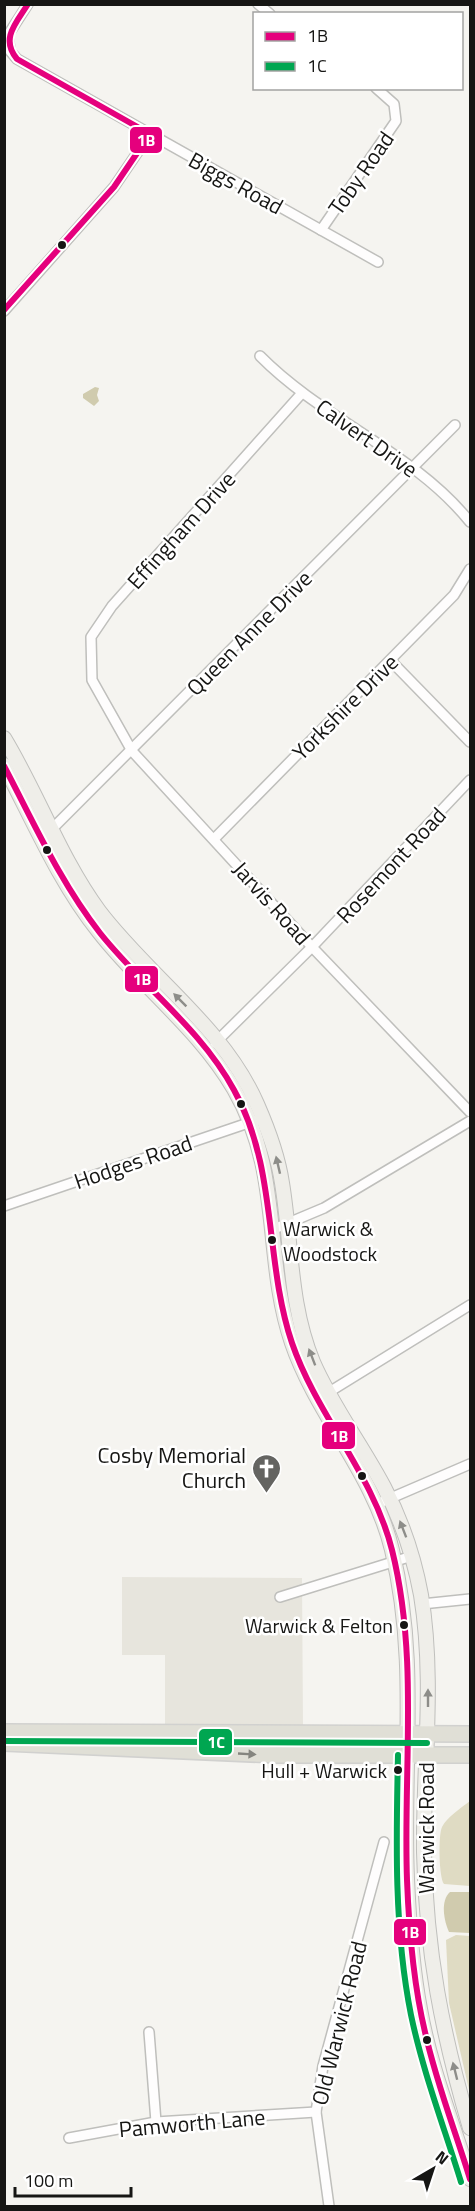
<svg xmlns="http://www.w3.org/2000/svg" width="475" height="2211" font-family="'Titillium Web',sans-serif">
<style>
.built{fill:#e7e5dd}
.forest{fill:#dfdbc3}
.water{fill:#d0cbae}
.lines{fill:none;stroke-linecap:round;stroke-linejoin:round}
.minor-casing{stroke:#bfbfbc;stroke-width:12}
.secondary-casing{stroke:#bfbfbc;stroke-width:16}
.primary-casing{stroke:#d1d1cf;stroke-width:18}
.minor{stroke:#fefdfd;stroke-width:9}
.secondary{stroke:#efeee9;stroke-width:14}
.primary{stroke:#e0dfd6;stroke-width:15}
.bus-1-casing{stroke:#fff;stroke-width:10}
.bus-2-casing{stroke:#fff;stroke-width:10}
.bus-1{stroke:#e5007d;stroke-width:6}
.bus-2{stroke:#00a651;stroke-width:6}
.oneway{fill:#8d8d89}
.oneway2{fill:#85857f}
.bus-dot{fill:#161614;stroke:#fff;stroke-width:2}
.labels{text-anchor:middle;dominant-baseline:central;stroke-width:5;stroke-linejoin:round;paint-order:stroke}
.bus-label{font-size:20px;fill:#161614;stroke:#fff;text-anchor:end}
.street-label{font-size:22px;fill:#161614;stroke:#fff}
.poi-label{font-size:22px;fill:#161614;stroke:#fff;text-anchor:end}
.line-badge{stroke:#fff;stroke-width:2}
.badge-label{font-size:16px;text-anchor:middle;font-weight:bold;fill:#fff}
</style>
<rect width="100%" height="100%" fill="#f5f4f0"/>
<polygon class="built" points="122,1577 302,1578 303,1727 165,1727 165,1655 122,1655"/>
<g class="forest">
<path d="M470,1801V1886L444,1884C439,1878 438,1835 442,1827C447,1817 461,1808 470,1801Z"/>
<polygon points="456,1935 470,1936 470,2094 449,2003 446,1940"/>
</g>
<g class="water">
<polygon points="95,387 99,388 97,395 99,401 94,406 83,398 83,394"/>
<path d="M470,1892V1933L449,1932C444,1921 440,1901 450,1892Z"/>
</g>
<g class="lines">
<defs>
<g id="minor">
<polyline points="28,4 8,35 10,51 17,59 378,262"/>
<polyline points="258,4 270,14"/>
<polyline points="321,230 396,121 394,104 376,88"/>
<polyline points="4,311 114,187 150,134"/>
<path d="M260,356C323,420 414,452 470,522"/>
<polyline points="302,393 112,606 91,637 92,680 132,751 312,947 470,1112"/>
<polyline points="391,661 470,742"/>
<polyline points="48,833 455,425"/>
<polyline points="214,839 454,595 470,569"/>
<polyline points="215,1043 312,947 470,780"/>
<polyline points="4,1206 254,1121"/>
<polyline points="274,1229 324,1208 470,1121"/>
<polyline points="327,1390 334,1389 470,1305"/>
<polyline points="377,1504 470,1464"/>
<polyline points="280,1597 412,1556"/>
<polyline points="422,1604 470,1599"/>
<polyline points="149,2032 156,2122"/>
<polyline points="69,2138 156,2122 316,2112"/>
<polyline points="329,2206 316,2112 323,2066 384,1842"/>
</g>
<g id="secondary">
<path d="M4,738C38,794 60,858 99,911C149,977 223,1026 257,1104C268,1129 278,1156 282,1183C292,1244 289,1304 313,1362C332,1406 362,1445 384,1487C402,1521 414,1557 421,1595C435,1680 423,1766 424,1852C426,1951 442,2033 470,2128"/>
<path d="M4,765C34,822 59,882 99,932C142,987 199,1029 234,1089C283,1173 263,1257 292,1343C317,1416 374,1474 392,1550C419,1662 402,1766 407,1879C409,1923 412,1967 420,2009C430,2067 453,2123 470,2179"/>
</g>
<g id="primary">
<polyline points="4,1732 470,1734"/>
<polyline points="4,1743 276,1755 470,1755"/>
</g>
</defs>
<use href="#minor" class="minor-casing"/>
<use href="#secondary" class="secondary-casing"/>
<use href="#primary" class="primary-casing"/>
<use href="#minor" class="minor"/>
<use href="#secondary" class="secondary"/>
<use href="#primary" class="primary"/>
<defs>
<g id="bus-1">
<path d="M4,310L114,187L150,134L17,59C0,39 16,23 28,4"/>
<path d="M4,766C34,823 60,882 100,933C142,986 201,1029 234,1090C278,1169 264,1260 292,1343C317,1416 373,1474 392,1550C419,1658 403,1770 407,1880C409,1931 413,1982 425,2032C436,2082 455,2130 470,2179"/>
</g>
<g id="bus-2">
<polyline points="4,1741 427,1743"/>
<path d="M398,1755C396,1841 394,1930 411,2015C423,2072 444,2127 461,2182"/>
</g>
</defs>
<use href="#bus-1" class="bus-1-casing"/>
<use href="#bus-2" class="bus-2-casing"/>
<use href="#bus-1" class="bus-1"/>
<use href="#bus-2" class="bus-2"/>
</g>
<defs><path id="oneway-solid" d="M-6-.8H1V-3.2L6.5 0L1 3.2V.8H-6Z" transform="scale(1.5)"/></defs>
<g class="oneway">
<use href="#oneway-solid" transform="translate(180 1000) rotate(-135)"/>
<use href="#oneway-solid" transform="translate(278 1165) rotate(-103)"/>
<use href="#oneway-solid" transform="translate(312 1357) rotate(-111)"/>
<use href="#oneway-solid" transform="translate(403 1529) rotate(-111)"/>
<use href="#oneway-solid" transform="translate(428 1698) rotate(-90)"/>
<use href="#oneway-solid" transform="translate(455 2071) rotate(-104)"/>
</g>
<use class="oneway2" href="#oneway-solid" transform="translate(247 1754) rotate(3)"/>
<defs>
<symbol id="church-pin" viewBox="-11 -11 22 30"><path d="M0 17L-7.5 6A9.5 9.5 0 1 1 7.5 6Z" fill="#646461" stroke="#fff"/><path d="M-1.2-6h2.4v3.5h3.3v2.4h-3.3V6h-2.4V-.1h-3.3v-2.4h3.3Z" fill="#fff"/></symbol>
</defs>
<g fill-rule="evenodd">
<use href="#church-pin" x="250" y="1452" width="33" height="45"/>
</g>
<g class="bus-dot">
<circle cx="62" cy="245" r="5"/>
<circle cx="47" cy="850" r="5"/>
<circle cx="241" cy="1104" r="5"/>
<circle cx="272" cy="1240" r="5"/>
<circle cx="362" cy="1476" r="5"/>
<circle cx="404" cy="1625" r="5"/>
<circle cx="398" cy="1770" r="5"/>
<circle cx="427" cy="2040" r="5"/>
</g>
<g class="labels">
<g class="bus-label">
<text x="283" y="1228" text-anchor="start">Warwick &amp;<tspan x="283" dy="25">Woodstock</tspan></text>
<text x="393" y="1625">Warwick &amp; Felton</text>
<text x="387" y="1770">Hull + Warwick</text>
</g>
<g class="street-label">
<text transform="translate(361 173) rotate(-55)">Toby Road</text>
<text transform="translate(236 183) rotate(29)">Biggs Road</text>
<text transform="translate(367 438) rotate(35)">Calvert Drive</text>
<text transform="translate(181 530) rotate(-48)">Effingham Drive</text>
<text transform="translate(249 633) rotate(-45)">Queen Anne Drive</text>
<text transform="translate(345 707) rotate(-45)">Yorkshire Drive</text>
<text transform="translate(391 865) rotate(-47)">Rosemont Road</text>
<text transform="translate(272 903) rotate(48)">Jarvis Road</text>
<text transform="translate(133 1162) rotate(-19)">Hodges Road</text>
<text transform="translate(426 1828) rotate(-90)">Warwick Road</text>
<text transform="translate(339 2023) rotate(-76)">Old Warwick Road</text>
<text transform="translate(192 2123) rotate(-5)">Pamworth Lane</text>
</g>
<g class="poi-label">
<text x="246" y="1455">Cosby Memorial<tspan x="246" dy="25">Church</tspan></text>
</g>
</g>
<g class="line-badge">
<rect x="129" y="126" width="34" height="28" rx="6" fill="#e5007d"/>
<rect x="124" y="965" width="35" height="28" rx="6" fill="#e5007d"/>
<rect x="321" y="1421" width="35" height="29" rx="6" fill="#e5007d"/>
<rect x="198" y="1728" width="35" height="28" rx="6" fill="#00a651"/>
<rect x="393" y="1918" width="34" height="28" rx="6" fill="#e5007d"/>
</g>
<g class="badge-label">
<text x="146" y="146">1B</text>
<text x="142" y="985">1B</text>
<text x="339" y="1442">1B</text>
<text x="216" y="1748">1C</text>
<text x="410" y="1938">1B</text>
</g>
<rect width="475" height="2211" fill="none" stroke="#161614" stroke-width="12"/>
<rect x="253" y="12" width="210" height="78" fill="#ffffff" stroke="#a2a2a1" stroke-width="1.5"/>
<rect x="265" y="32" width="30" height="9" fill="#e5007d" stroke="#a2a2a1" stroke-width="1.5"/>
<text x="307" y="42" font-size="18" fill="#161614">1B</text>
<rect x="265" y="62" width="30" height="9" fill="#00a651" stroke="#a2a2a1" stroke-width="1.5"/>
<text x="307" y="72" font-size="18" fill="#161614">1C</text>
<g transform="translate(433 2169) rotate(39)" stroke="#ffffff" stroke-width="4.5" paint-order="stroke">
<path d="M0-4.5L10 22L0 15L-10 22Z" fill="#161614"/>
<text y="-9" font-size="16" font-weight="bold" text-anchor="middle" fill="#161614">N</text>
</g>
<path d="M15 2187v9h116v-9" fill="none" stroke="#161614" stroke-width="3"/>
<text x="24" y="2187" font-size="18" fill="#161614" stroke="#ffffff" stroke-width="4.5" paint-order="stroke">100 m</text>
</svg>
